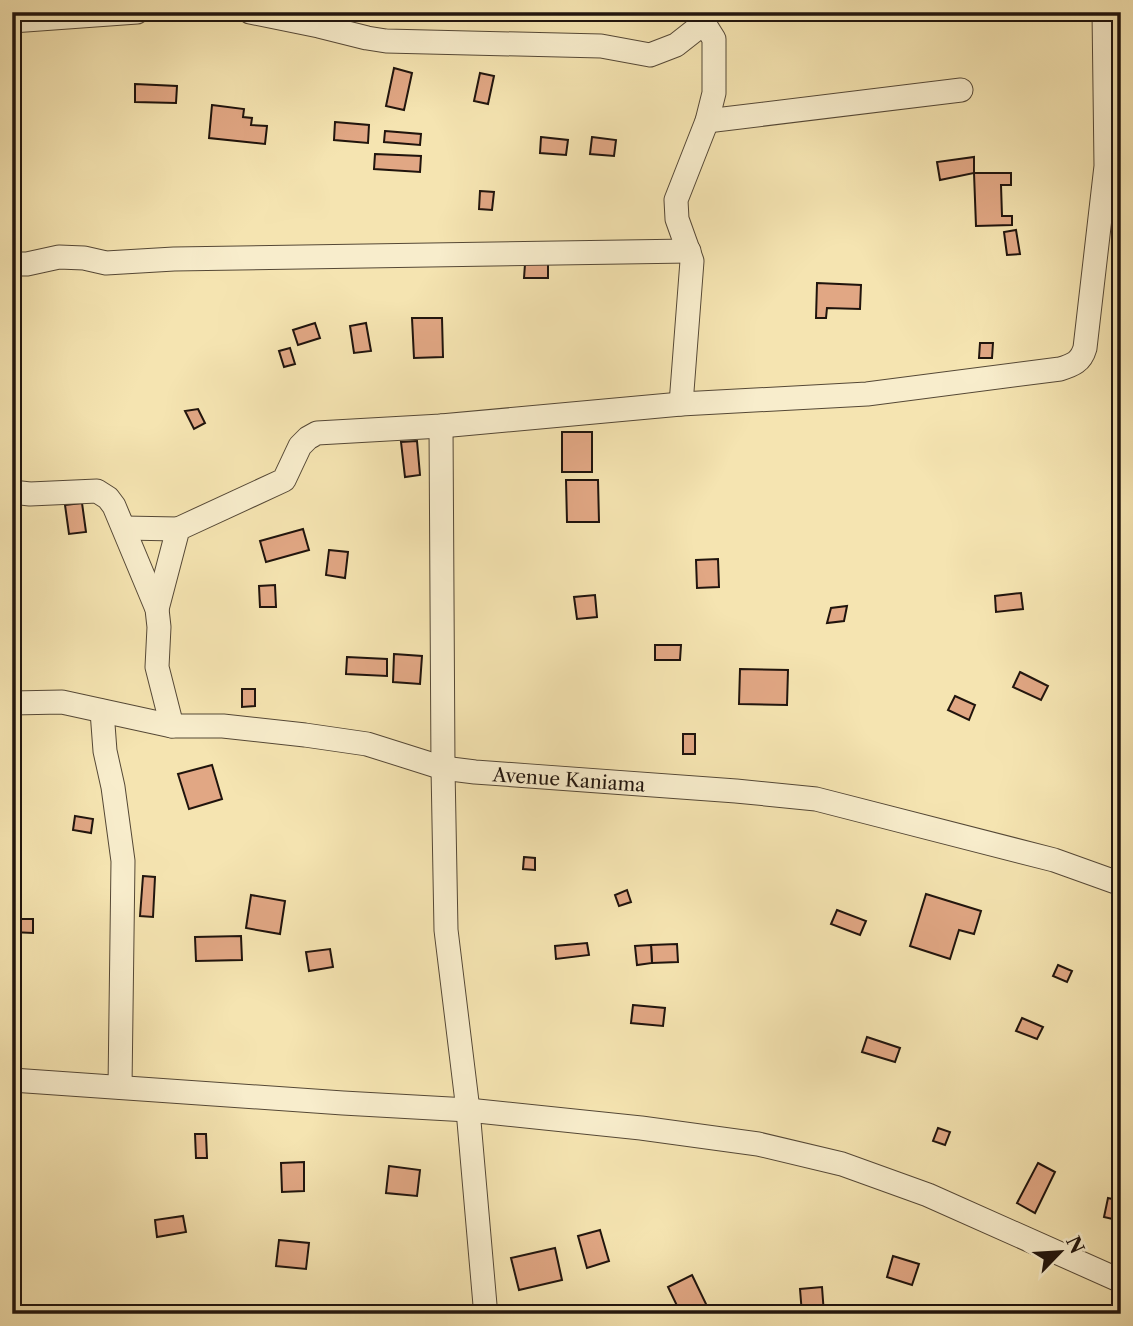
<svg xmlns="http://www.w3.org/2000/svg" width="1133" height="1326" font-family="'Libre Caslon Text',serif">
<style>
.building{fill:#e1a784;stroke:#20140d;stroke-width:2}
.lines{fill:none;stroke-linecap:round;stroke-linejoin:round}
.minor-casing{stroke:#554836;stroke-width:25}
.minor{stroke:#f8edcc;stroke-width:23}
.labels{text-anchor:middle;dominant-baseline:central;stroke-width:5;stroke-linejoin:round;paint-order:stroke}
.street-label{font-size:19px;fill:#20140d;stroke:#f8edcc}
</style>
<rect width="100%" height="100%" fill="#f5e4b1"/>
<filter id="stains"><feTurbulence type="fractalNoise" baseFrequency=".00286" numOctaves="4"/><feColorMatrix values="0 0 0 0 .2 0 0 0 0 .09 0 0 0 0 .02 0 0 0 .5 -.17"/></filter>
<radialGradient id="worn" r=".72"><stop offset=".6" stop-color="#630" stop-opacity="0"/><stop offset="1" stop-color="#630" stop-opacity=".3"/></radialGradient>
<g class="building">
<polygon points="394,68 412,73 404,110 386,106"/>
<polygon points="480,73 494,76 488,104 474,101"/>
<polygon points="135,84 177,86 176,103 135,102"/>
<polygon points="212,105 244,109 243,117 252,118 251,125 267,126 265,144 209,138"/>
<polygon points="335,122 369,125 368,143 334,140"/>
<polygon points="385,131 421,134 420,145 384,142"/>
<polygon points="541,137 568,140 566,155 540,153"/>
<polygon points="592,137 616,140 614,156 590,154"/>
<polygon points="375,154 421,156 420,172 374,169"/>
<polygon points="974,157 974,173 940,180 937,162"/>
<polygon points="974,173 1011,173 1011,185 1001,185 1002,216 1012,216 1012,225 976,226"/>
<polygon points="480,191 494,192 492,210 479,209"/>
<polygon points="1016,230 1020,254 1007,255 1004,232"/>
<polygon points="525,264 548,264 548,278 524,278"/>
<polygon points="817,283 861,285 860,309 827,308 826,318 816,318"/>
<polygon points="412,318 442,318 443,357 414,358"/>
<polygon points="315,323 320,338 298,345 293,330"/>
<polygon points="366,323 371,351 354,353 350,326"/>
<polygon points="980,343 993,343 992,358 979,358"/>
<polygon points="290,348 295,364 284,367 279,351"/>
<polygon points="198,409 205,423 194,429 185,411"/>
<rect x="562" y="432" width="30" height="40"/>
<polygon points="417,441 420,475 405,477 401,442"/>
<polygon points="566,480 598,480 599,522 567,522"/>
<polygon points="82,503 86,532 69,534 65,505"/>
<polygon points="303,529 309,550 266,562 260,541"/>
<polygon points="329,550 348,552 345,578 326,575"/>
<polygon points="718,559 719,587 697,588 696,560"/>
<polygon points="275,585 276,607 260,607 259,586"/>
<polygon points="1021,593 1023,609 996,612 995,596"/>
<polygon points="595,595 597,617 577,619 574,597"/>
<polygon points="847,606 844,621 827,623 831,608"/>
<polygon points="655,645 681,645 680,660 655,660"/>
<polygon points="394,654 422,656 420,684 393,682"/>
<polygon points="347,657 387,659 387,676 346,674"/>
<polygon points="740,669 788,670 787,705 739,704"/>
<polygon points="1020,672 1048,686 1041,700 1013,687"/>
<polygon points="242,689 255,689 255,706 242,707"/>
<polygon points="955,696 975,705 969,720 948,710"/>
<rect x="683" y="734" width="12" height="20"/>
<polygon points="212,765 222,799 189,809 178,774"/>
<polygon points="75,816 93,819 91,833 73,830"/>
<polygon points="524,857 535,858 535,870 523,869"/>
<polygon points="143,876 155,877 153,917 140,916"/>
<polygon points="627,890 631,902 619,906 615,895"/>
<polygon points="926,894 981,911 974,934 959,930 950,959 910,946"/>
<polygon points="251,895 285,901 280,934 246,928"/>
<polygon points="837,910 866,921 860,935 831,924"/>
<polygon points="12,919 33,919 33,933 12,932"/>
<polygon points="241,936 242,960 196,961 195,937"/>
<polygon points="587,943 589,955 556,959 555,946"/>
<polygon points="677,944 678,962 652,963 651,945"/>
<polygon points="651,945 652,963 637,965 635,946"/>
<polygon points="330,949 333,967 309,971 306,952"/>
<polygon points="1058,965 1072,971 1067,982 1053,976"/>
<polygon points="633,1005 665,1008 663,1026 631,1023"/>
<polygon points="1022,1018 1043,1027 1037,1039 1016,1031"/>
<polygon points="867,1037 900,1048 895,1062 862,1052"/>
<polygon points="938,1128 950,1132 945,1145 933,1141"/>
<polygon points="195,1134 206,1134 207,1158 196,1158"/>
<polygon points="304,1162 304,1191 282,1192 281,1163"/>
<polygon points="1038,1163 1055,1172 1035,1213 1017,1203"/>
<polygon points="389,1166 420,1170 417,1196 386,1193"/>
<polygon points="1108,1198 1121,1201 1117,1220 1104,1217"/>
<polygon points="183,1216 186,1232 157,1237 155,1220"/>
<polygon points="600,1230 609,1261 587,1268 578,1236"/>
<polygon points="279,1240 309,1243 306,1269 276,1266"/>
<polygon points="555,1248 562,1280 519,1290 511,1258"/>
<polygon points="893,1256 919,1264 912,1285 887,1277"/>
<polygon points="692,1275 707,1306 693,1314 681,1314 668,1287"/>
<polygon points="822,1287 824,1314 802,1314 800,1289"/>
</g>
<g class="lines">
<defs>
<g id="minor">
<polyline points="250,12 319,26 367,38 386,41 601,46 650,55 676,45 704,23 704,12"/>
<polyline points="12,21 137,12"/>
<polyline points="707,121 961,90"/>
<polyline points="12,264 27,264 59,257 84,258 106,263 174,259 689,251"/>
<polyline points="681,404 692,261 677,219 676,200 707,121 714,93 714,39 704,23"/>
<polyline points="441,426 443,768 446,930 468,1110 485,1305 482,1314"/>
<polyline points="12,492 30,494 97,491 108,498 114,506 157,609 159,627 157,667 172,726"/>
<polyline points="124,528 178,529"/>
<path d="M157,609L178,529L284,480L300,446L308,438L317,433L441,426L681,404L867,394L1060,369C1073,365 1081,362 1085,348L1106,166L1104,12"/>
<polyline points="12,703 62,702 172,726 223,726 305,735 367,744 443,768 475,772 736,791 816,799 1054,860 1121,884"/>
<polyline points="102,711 105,751 113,787 123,861 120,1087"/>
<polyline points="12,1080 343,1103 468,1110 641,1128 758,1144 842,1164 928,1195 1121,1281"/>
</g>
</defs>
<use href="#minor" class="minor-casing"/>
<use href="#minor" class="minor"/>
</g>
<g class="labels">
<g class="street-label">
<text transform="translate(569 780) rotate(4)">Avenue Kaniama</text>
</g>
</g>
<rect width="1133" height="1326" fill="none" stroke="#f5e4b1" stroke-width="42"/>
<rect x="14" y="14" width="1105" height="1298" fill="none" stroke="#20140d" stroke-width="3.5"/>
<rect x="21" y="21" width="1091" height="1284" fill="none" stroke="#20140d" stroke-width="2"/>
<g transform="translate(1060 1252) rotate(65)" stroke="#f8edcc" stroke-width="5" paint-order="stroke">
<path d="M0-5L12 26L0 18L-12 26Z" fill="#20140d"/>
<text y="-10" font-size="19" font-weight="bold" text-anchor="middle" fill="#20140d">N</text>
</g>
<rect width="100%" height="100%" filter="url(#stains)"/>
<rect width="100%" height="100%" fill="url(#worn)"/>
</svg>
